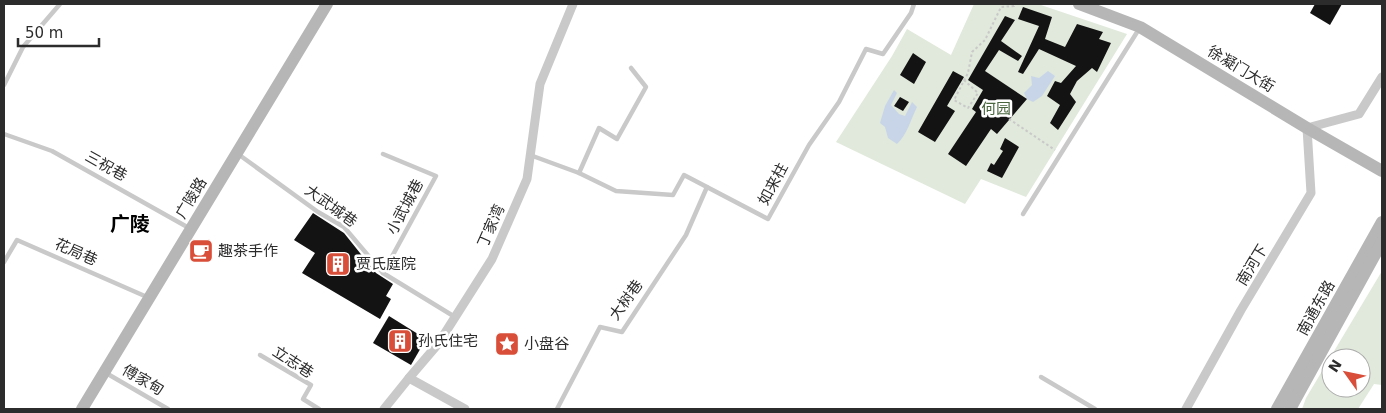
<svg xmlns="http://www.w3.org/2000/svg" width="1386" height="413" font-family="'DejaVu Sans','Noto Sans SC',sans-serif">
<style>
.green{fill:#e0e9db;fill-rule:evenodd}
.water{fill:#c8d5e8}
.building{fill:#131313}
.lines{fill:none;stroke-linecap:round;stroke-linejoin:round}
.path{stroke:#c9c9c9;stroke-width:2;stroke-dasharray:2.5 2.5;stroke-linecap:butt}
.lane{stroke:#c9c9c9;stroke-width:4.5}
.street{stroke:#c9c9c9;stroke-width:9}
.secondary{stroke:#b6b6b6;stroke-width:12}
.labels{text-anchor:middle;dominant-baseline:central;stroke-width:5;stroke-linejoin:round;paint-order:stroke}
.street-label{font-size:15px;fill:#2c2c2c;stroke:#fff}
.park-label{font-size:15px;fill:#48653d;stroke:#fff}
.poi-label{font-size:15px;fill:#2c2c2c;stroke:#fff;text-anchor:start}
.district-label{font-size:20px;font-weight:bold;fill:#000;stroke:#fff}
</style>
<rect width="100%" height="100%" fill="#fff"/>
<g class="green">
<polygon points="974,4 1038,4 1127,34 1026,197 981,179 965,204 836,142 892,56 907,29 951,55"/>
<path d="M1382,271V385L1374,384L1358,409H1302L1306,398ZM1331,358H1361V388H1331Z"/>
</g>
<g class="water">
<polygon points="1048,71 1055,76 1042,96 1033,102 1027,99 1024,93 1032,85 1031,76 1039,78"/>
<path d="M894,90L897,93L891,105L899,114L905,116L912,102L917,107C911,119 907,135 897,144L888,138L885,127L880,123L885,106Z"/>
</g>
<g class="building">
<polygon points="1315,4 1342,4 1330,25 1310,13"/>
<polygon points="1023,7 1052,17 1045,39 1065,47 1077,24 1103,32 1099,39 1111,43 1097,72 1092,68 1077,81 1070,94 1076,102 1058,130 1050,123 1060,105 1047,96 1055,81 1061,83 1076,66 1039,49 1023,74 1018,72 1039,26 1018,19"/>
<polygon points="1005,16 1015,20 1001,41 1022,56 1018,61 999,50 985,71 1027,99 997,134 991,129 966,166 948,154 976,112 972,109 983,90 968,80"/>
<polygon points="913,53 926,62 914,84 900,75"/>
<polygon points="953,71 964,77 947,106 955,111 935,142 918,132"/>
<polygon points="900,97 909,102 903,111 894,106"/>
<polygon points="1005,138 1019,147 1002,178 987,171 991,163 994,165 1003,151 1000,149"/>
<polygon points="313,213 344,233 376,273 393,284 386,296 391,299 380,319 302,273 315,253 294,240"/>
<polygon points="389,316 426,339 411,365 373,343"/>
</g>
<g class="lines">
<g class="path">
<polyline points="964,80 978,93 968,108 954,100 968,73 972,52 985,40 1001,7 1014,6 1014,4"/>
<polyline points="1009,119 1055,150"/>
</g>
<g class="lane">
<polyline points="4,85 23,47 60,4"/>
<polyline points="4,134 52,151 189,228"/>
<polyline points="238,154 318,212 344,227 383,273 455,317"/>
<polyline points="383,154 436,176 383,273"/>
<polyline points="530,155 579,173 616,191 673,195 684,175 768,219 809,145 839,102 866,49 883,54 911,13 914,4"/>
<polyline points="579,173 599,128 617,139 646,87 631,68"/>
<polyline points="1023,214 1139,29"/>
<polyline points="4,262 17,240 147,297"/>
<polyline points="260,355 311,385 303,399 319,409"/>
<polyline points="106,373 168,409"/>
<polyline points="1041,377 1095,409"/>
<polyline points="557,409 600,327 622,332 686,235 707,187"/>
</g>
<g class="street">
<polyline points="384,409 409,378"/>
<polyline points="465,409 409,378 438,344 492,259 527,179 540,84 573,4"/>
<polyline points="1186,409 1241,310 1311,193 1307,128 1359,114 1382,77"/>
</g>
<g class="secondary">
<polyline points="1079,4 1140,27 1307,128 1382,171"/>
<polyline points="82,409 327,4"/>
<polyline points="1277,409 1382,222"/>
<polyline points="1290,409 1382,242"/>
</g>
</g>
<defs>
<symbol id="cafe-square" viewBox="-11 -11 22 22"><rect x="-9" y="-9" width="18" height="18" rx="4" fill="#d94e39" stroke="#fff"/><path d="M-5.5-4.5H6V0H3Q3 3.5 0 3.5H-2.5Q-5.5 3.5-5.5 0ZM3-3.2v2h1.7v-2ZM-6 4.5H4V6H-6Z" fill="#fff"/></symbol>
<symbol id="building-square" viewBox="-11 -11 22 22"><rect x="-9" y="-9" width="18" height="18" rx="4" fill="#d94e39" stroke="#fff"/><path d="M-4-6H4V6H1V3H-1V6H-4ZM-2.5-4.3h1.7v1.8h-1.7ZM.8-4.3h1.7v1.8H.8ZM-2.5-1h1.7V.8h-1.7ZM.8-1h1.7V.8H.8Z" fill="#fff"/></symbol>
<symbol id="sight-square" viewBox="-11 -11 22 22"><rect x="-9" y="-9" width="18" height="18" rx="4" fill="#d94e39" stroke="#fff"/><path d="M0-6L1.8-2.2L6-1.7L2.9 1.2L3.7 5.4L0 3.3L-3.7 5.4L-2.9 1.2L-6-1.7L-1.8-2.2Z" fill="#fff"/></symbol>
</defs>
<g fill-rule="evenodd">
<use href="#cafe-square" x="187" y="237" width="28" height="28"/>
<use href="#building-square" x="324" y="250" width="28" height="28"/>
<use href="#building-square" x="386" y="327" width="28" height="28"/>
<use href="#sight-square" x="493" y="330" width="28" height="28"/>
</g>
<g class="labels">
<g class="street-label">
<text transform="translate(1241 69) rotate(31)">徐凝门大街</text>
<text transform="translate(106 166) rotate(29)">三祝巷</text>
<text transform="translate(773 184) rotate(-62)">如来柱</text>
<text transform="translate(191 198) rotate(-59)">广陵路</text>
<text transform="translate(331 206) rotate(36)">大武城巷</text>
<text transform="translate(405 207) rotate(-62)">小武城巷</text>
<text transform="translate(491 226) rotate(-66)">丁家湾</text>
<text transform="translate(76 252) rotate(24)">花局巷</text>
<text transform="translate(1252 265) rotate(-59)">南河下</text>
<text transform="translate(626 300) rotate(-54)">大树巷</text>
<text transform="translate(1316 308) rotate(-61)">南通东路</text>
<text transform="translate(293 362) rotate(33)">立志巷</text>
<text transform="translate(143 380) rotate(30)">傅家甸</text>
</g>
<g class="park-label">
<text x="996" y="109">何园</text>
</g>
<g class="poi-label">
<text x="218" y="251">趣茶手作</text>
<text x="356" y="264">贾氏庭院</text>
<text x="418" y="341">孙氏住宅</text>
<text x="524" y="344">小盘谷</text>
</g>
<g class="district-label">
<text x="130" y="224">广陵</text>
</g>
</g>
<rect width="1386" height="413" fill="none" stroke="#2c2c2c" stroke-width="10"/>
<g transform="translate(1346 373) rotate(303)"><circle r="24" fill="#ffffff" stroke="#ababab"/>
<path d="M0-4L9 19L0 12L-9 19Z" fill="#d94e39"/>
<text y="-8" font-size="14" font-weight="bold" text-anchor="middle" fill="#2c2c2c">N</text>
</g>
<path d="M18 38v8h81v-8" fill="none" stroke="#2c2c2c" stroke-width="2.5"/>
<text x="25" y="38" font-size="15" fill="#2c2c2c" stroke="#ffffff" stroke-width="4" paint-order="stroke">50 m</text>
</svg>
